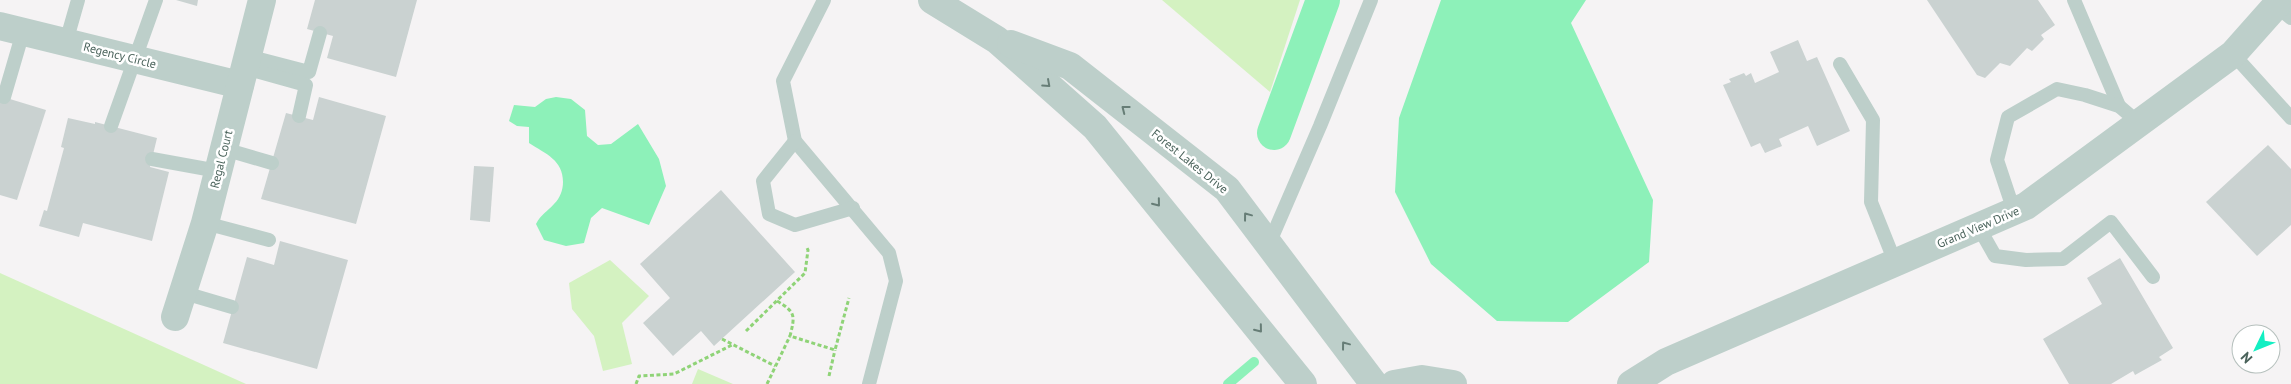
<svg xmlns="http://www.w3.org/2000/svg" width="2291" height="384" font-family="'PT Sans',sans-serif">
<style>
.green{fill:#d4f2c1}
.water{fill:#8df1b9}
.lines{fill:none;stroke-linecap:round;stroke-linejoin:round}
.stream{stroke:#8df1b9;stroke-width:10}
.canal{stroke:#8df1b9;stroke-width:34}
.building{fill:#cad2d1}
.path{stroke:#8fd377;stroke-width:3;stroke-dasharray:4 2.5;stroke-linecap:butt}
.service{stroke:#bdcfca;stroke-width:14}
.minor{stroke:#bdcfca;stroke-width:28}
.oneway{stroke:#667d76}
.labels{text-anchor:middle;dominant-baseline:central;stroke-width:5;stroke-linejoin:round;paint-order:stroke}
.street-label{font-size:12px;fill:#49625a;stroke:#fff}
</style>
<rect width="100%" height="100%" fill="#f5f3f4"/>
<g class="green">
<polygon points="1162,0 1300,0 1270,92"/>
<polygon points="610,260 649,296 622,323 632,364 603,371 594,336 572,309 569,283"/>
<polygon points="0,273 246,384 0,384"/>
<polygon points="698,369 733,384 692,384"/>
</g>
<g class="water">
<polygon points="1441,0 1586,0 1571,23 1653,200 1649,262 1568,322 1497,321 1431,264 1395,192 1399,118"/>
<path d="M556,97L571,99L585,110L587,136L598,145L611,144L638,124L659,159L666,186L649,225L602,208L591,218L584,243L566,246L544,240L536,224C541,214 547,212 554,204C560,198 563,190 563,182C563,160 546,154 529,143V127L517,126L509,121L514,105L535,107L546,99Z"/>
</g>
<g class="lines">
<polyline class="stream" points="1228,384 1254,362"/>
<polyline class="canal" points="1274,133 1323,0"/>
</g>
<g class="building">
<polygon points="176,0 198,0 197,6"/>
<polygon points="315,0 417,0 396,77 327,58 333,36 307,29"/>
<polygon points="1927,0 2038,0 2055,25 2041,35 2044,39 2032,51 2027,48 2010,66 2000,63 1985,78 1977,75"/>
<polygon points="1798,40 1807,61 1817,57 1850,131 1817,146 1808,126 1779,139 1782,146 1765,153 1760,143 1751,147 1723,85 1731,82 1729,79 1744,73 1746,76 1751,73 1755,83 1779,72 1770,52"/>
<polygon points="0,96 46,110 17,200 0,195"/>
<polygon points="319,97 386,116 356,224 261,199 286,113 313,120"/>
<polygon points="68,118 95,124 95,122 157,138 150,167 169,172 152,241 83,223 79,237 39,226 44,210 47,211 64,148 61,147"/>
<polygon points="2268,145 2291,169 2291,225 2257,256 2206,202"/>
<polygon points="474,166 494,167 490,222 470,220"/>
<polygon points="721,190 795,272 714,346 701,331 673,356 643,323 670,298 640,264"/>
<polygon points="280,241 348,260 317,369 223,343 247,257 274,265"/>
<polygon points="2120,258 2173,348 2159,357 2162,360 2135,375 2133,371 2111,384 2069,384 2043,339 2102,304 2087,278"/>
</g>
<g class="lines">
<g class="path">
<path d="M777,301C796,312 795,316 790,336L835,350L849,298"/>
<polyline points="746,331 805,273 808,250 806,246"/>
<polyline points="722,339 775,366"/>
<polyline points="829,376 835,350"/>
<polyline points="636,384 639,376 674,374 732,345"/>
<polyline points="767,384 790,336"/>
</g>
<g class="service">
<polyline points="824,0 783,81 795,141 889,253 896,281 869,384"/>
<polyline points="2074,0 2119,106"/>
<polyline points="2276,6 2291,18"/>
<polyline points="66,42 78,0"/>
<polyline points="2233,54 2291,118"/>
<polyline points="247,56 309,72 320,33"/>
<polyline points="1840,64 1873,120 1871,202 1895,262"/>
<polyline points="245,68 306,85 299,116"/>
<polyline points="4,97 23,32"/>
<polyline points="111,126 156,0"/>
<polyline points="795,141 763,181 769,214 795,225 853,208"/>
<polyline points="224,149 272,163"/>
<polyline points="152,159 218,171"/>
<polyline points="2014,211 1997,160 2008,117 2057,89 2085,95 2119,106 2139,123"/>
<polyline points="205,223 269,240"/>
<polyline points="1978,226 1995,256 2026,260 2063,259 2111,222 2153,277"/>
<polyline points="1269,244 1320,126 1371,0"/>
<polyline points="181,292 232,307"/>
</g>
<g class="minor">
<polyline points="932,0 997,40 1095,127 1303,384"/>
<polyline points="0,26 240,85"/>
<polyline points="1011,44 1070,66 1227,189 1374,384"/>
<polyline points="175,317 205,223 262,0"/>
<polyline points="1394,384 1422,379 1453,384"/>
<polyline points="1631,384 1666,362 2026,206 2233,54 2281,0"/>
</g>
</g>
<defs><path id="oneway-chevron" d="M-2-3.5L2.5 0L-2 3.5" fill="none" stroke-width="1.6" stroke-linecap="round" stroke-linejoin="round" transform="scale(1.25)"/></defs>
<g class="oneway">
<use href="#oneway-chevron" transform="translate(1047 84) rotate(42)"/>
<use href="#oneway-chevron" transform="translate(1125 109) rotate(-142)"/>
<use href="#oneway-chevron" transform="translate(1157 203) rotate(51)"/>
<use href="#oneway-chevron" transform="translate(1247 216) rotate(-127)"/>
<use href="#oneway-chevron" transform="translate(1259 329) rotate(51)"/>
<use href="#oneway-chevron" transform="translate(1345 345) rotate(-127)"/>
</g>
<g class="labels">
<g class="street-label">
<text transform="translate(120 55) rotate(14)">Regency Circle</text>
<text transform="translate(221 159) rotate(-76)">Regal Court</text>
<text transform="translate(1190 161) rotate(39)">Forest Lakes Drive</text>
<text transform="translate(1978 227) rotate(-23)">Grand View Drive</text>
</g>
</g>
<g transform="translate(2256 349) rotate(227)"><circle r="24" fill="#ffffff" stroke="#b6c0bd"/>
<path d="M0-4L9 19L0 12L-9 19Z" fill="#13efc2"/>
<text y="-8" font-size="14" font-weight="bold" text-anchor="middle" fill="#49625a">N</text>
</g>
</svg>
